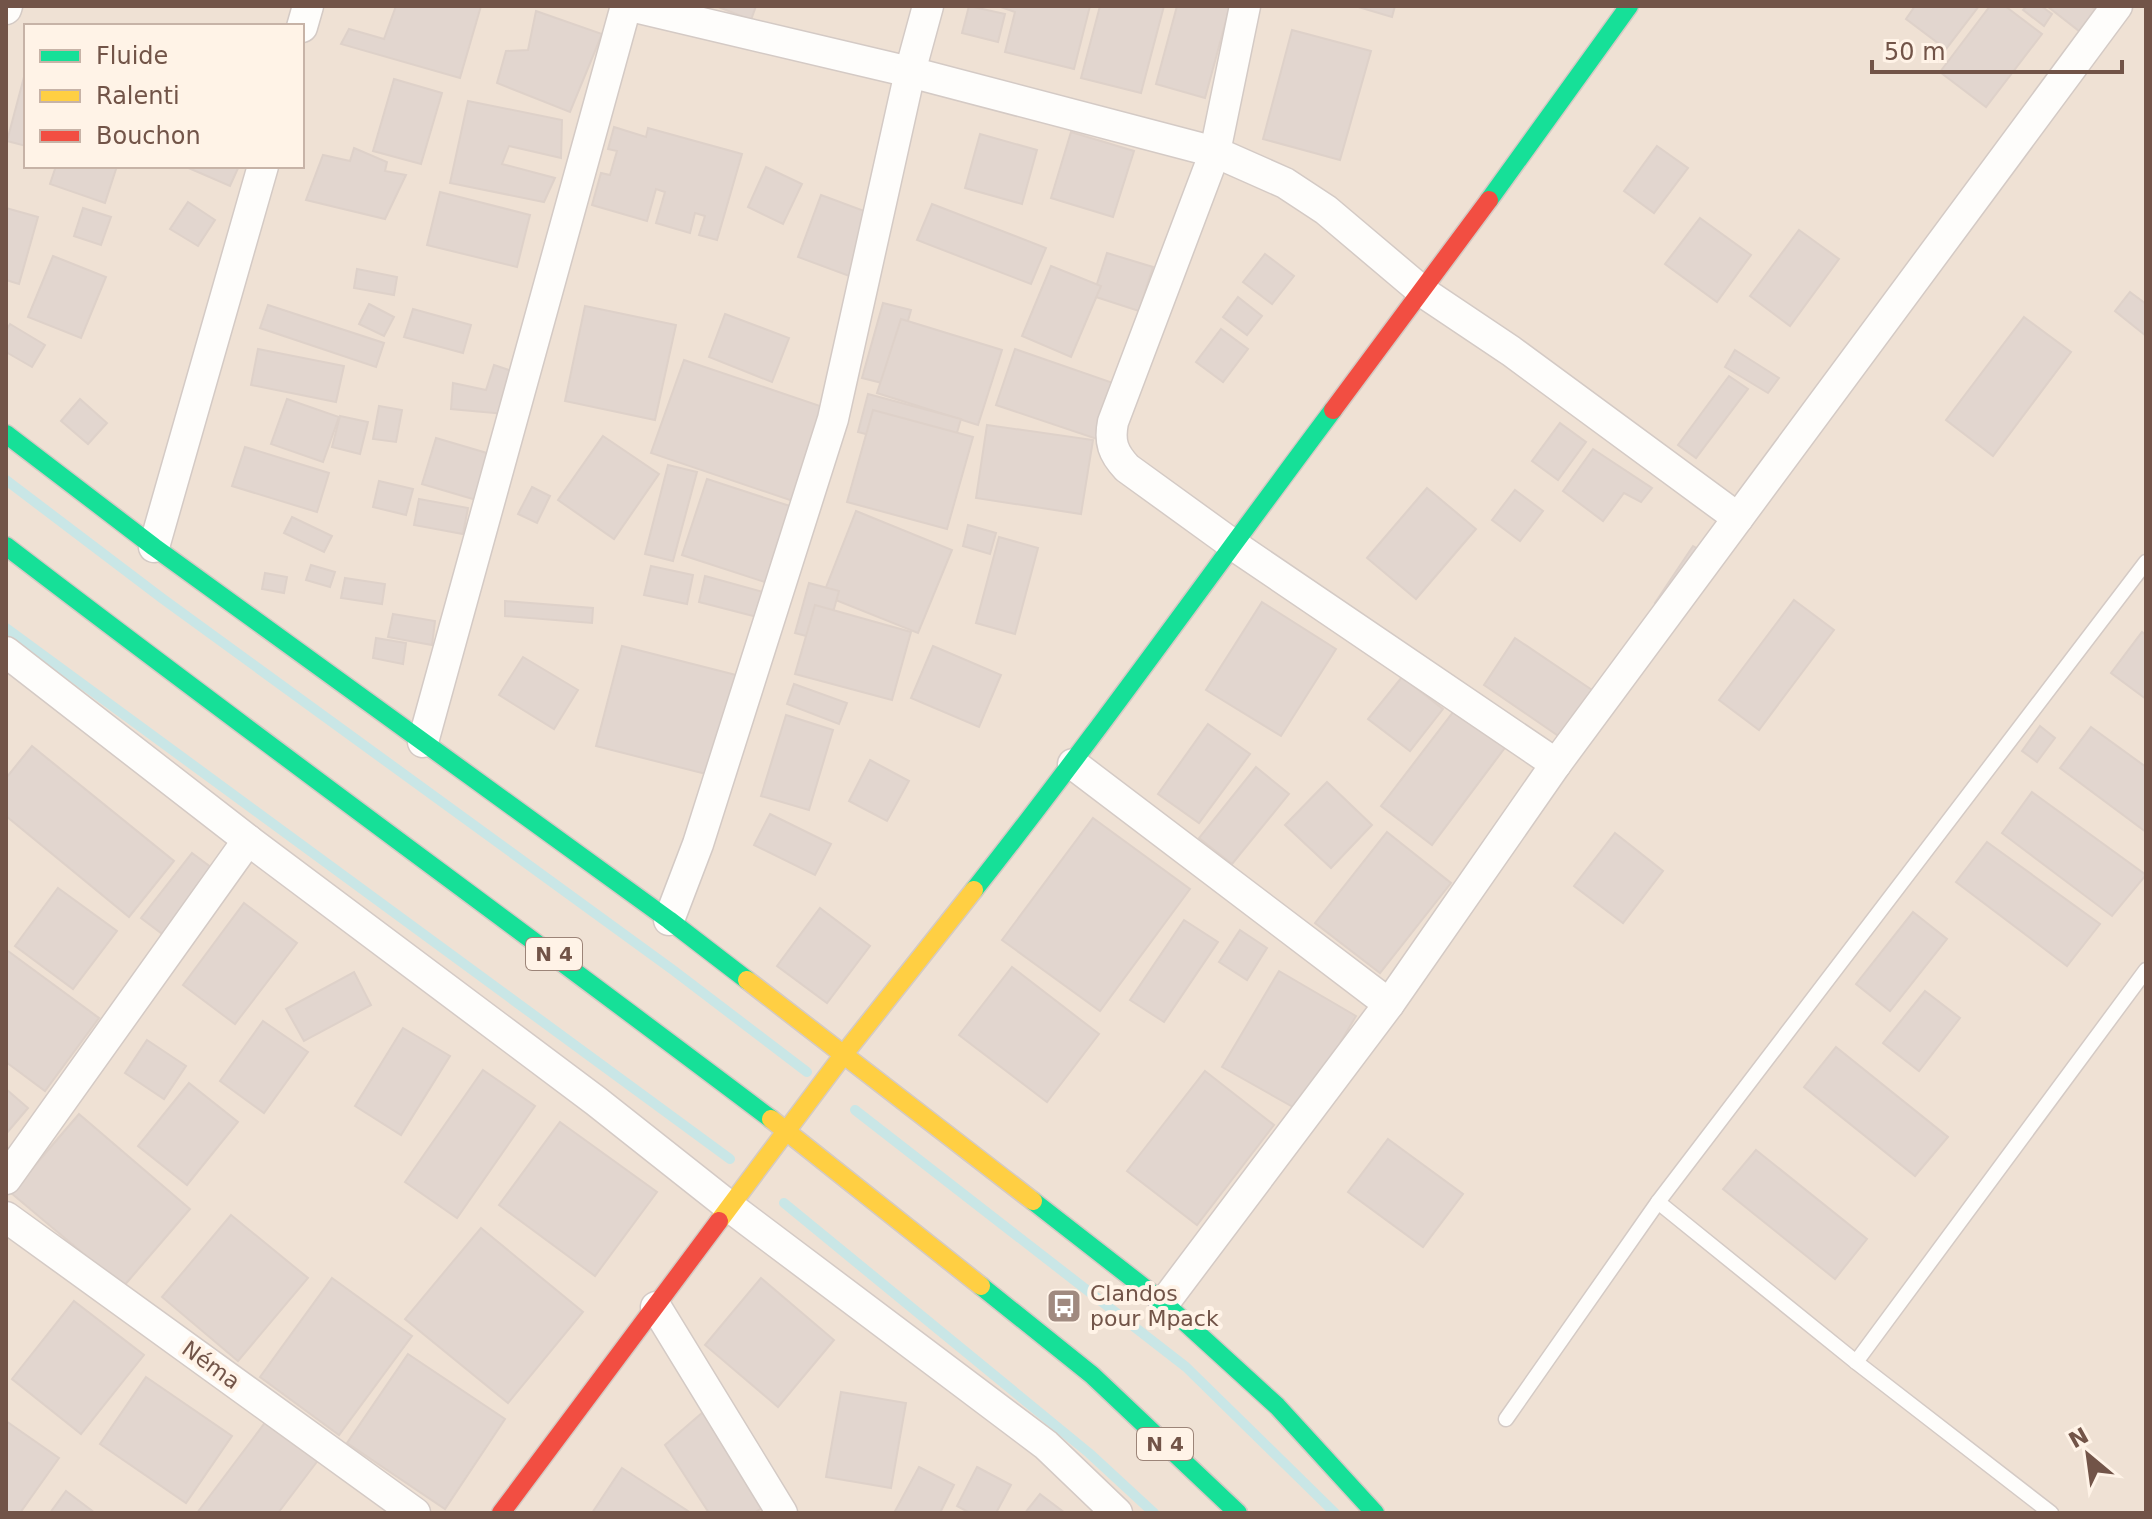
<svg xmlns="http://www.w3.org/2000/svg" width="2152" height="1519" font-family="'DejaVu Sans',sans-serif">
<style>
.residential{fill:#efe1d4;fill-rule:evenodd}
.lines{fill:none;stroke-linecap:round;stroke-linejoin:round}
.stream{stroke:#c9e6e6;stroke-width:10}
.building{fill:#e2d6cf;stroke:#ded1c9;stroke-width:2}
.lane-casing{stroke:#d4cac5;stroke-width:17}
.street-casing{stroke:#d4cac5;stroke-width:33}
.fast-casing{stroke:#d4cac4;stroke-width:21}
.slow-casing{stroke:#d4cac4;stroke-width:21}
.jam-casing{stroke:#d4cac4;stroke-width:21}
.lane{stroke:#fefdfb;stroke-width:14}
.street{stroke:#fefdfb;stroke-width:30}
.fast{stroke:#16e098;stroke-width:18}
.slow{stroke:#ffcf43;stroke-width:18}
.jam{stroke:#f24e42;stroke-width:18}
.labels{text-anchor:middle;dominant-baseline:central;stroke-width:8;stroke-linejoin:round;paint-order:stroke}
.shield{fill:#fff3e7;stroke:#9c8478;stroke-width:2}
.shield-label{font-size:20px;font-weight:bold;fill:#725448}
.poi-label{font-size:22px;fill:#725448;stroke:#fff3e7;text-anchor:start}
.street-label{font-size:22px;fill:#725448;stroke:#fff3e7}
</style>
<rect width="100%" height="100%" fill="#f6efe7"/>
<path class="residential" d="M6,6H2146V1513H6ZM26,26H302V166H26Z"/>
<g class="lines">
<g class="stream">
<polyline points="6,480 163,599 673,970 807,1072"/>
<polyline points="6,628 730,1159"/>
<polyline points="855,1110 1186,1367 1335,1513"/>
<polyline points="784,1203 1089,1453 1154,1513"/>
</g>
</g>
<g class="building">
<polygon points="396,6 481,6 460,78 341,44 349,29 384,39"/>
<polygon points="716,6 756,6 751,20"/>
<polygon points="969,6 1005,14 998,42 962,33"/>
<polygon points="998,6 1090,6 1074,69 1005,52 1015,12"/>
<polygon points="1100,6 1164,6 1141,93 1081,78"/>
<polygon points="1177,6 1230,6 1205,98 1156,84"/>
<polygon points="1355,6 1395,6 1392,17"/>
<polygon points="1915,6 1979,6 1946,49 1906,19"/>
<polygon points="1990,6 2005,6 2042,34 1986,107 1940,72"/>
<polygon points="2027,6 2041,6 2052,14 2044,26 2023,10"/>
<polygon points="2047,6 2090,6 2096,10 2079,31"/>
<polygon points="536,11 602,34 570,112 497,83 506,51 528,50"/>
<polygon points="1292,30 1371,51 1340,160 1263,139"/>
<polygon points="24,77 26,78 26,146 7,141"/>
<polygon points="394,79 442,93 421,164 373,151"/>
<polygon points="468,101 562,120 561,158 509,146 502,164 555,178 544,202 450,183"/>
<polygon points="614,127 646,137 648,128 742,154 717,240 699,235 705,216 695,213 690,233 656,223 665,192 656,189 647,221 592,205 601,173 610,175 617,151 608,149"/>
<polygon points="1071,132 1134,151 1113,217 1051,198"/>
<polygon points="980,134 1037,150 1022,204 965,188"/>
<polygon points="1657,146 1688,168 1654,213 1624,191"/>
<polygon points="354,148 387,162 385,171 406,175 385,219 306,200 323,155 350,161"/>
<polygon points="56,166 117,166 105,203 50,184"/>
<polygon points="184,166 239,166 230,186"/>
<polygon points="766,167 802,184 783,224 748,207"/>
<polygon points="440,192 530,215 517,267 427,245"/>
<polygon points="821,195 875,215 852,277 798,257"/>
<polygon points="188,202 215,220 198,246 170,229"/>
<polygon points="932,204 1046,248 1031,284 917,240"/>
<polygon points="6,208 38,217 19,284 6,280"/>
<polygon points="83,208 111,217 101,245 74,236"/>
<polygon points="1700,218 1751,255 1717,302 1665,264"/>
<polygon points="1799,230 1839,259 1790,326 1750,296"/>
<polygon points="1107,253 1153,267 1139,311 1093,296"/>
<polygon points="1265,254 1294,276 1272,304 1243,282"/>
<polygon points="53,256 106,277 81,338 28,317"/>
<polygon points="1051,266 1101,286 1071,357 1022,336"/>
<polygon points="357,269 397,277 394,295 354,288"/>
<polygon points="2130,292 2146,304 2146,336 2115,311"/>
<polygon points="1238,297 1262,316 1247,335 1223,317"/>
<polygon points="883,303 911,310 890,385 862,378"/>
<polygon points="369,304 394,317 384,336 359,324"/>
<polygon points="268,305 384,343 376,367 260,328"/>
<polygon points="585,306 676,325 655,420 565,401"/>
<polygon points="413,309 471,325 463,353 404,337"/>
<polygon points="725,314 789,338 772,382 709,357"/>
<polygon points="2024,317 2071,352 1993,456 1946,420"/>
<polygon points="901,319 1002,350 978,425 877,393"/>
<polygon points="10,324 45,345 32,367 6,352 6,331"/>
<polygon points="1221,329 1248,349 1223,382 1196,362"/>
<polygon points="258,349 344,366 336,402 251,385"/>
<polygon points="1015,349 1116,384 1097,439 996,405"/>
<polygon points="1735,350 1779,378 1768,393 1725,367"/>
<polygon points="684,360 826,408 793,501 651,453"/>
<polygon points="494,365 515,372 505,414 451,409 453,383 486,390"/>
<polygon points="1729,376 1748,389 1696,458 1678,445"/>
<polygon points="868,394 961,419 953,446 888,428 885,439 858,432"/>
<polygon points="80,399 107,423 88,444 61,421"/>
<polygon points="287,399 339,417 323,462 271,444"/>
<polygon points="379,406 402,410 396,442 373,439"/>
<polygon points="873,410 973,437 947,529 847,502"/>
<polygon points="340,416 368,422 360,454 332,447"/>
<polygon points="1560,423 1586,442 1558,480 1532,461"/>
<polygon points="987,425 1093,440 1081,514 976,498"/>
<polygon points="603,436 659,474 614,539 558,500"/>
<polygon points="436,438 497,456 483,502 422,484"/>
<polygon points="245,447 329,473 317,512 232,486"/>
<polygon points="1593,449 1652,488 1641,502 1624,493 1603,521 1563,491"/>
<polygon points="668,465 697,472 673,561 645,554"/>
<polygon points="707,479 799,509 774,585 682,555"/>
<polygon points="379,481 413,489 406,515 373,507"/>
<polygon points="532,487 550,496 537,523 518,514"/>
<polygon points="1427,488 1476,529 1416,599 1367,558"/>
<polygon points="1515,490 1543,511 1520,541 1492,520"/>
<polygon points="419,499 468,508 463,534 414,525"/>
<polygon points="856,511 952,550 918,633 823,595"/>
<polygon points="292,517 332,536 324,552 284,533"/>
<polygon points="968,525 996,533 990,554 963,546"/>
<polygon points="999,537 1038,548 1015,634 976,623"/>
<polygon points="1693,546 1702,551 1664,609 1655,603"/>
<polygon points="311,565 335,572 330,587 306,580"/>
<polygon points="651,566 693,575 687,604 644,595"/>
<polygon points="265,573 287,577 284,593 262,589"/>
<polygon points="705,576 767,593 761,618 699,602"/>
<polygon points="345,578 385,584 382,604 341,598"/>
<polygon points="809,583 839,591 825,641 795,633"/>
<polygon points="1794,600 1834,630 1759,730 1719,700"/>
<polygon points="505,601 593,608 592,623 505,616"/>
<polygon points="1262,602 1336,649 1281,736 1206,690"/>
<polygon points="815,605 911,632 892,700 795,674"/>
<polygon points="393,614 435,621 432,645 388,637"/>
<polygon points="2142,632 2146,635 2146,699 2111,673"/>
<polygon points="376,638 406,643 403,664 373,658"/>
<polygon points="1515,638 1592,690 1560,737 1484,685"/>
<polygon points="622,646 736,675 710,775 596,746"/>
<polygon points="933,646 1001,675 979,727 911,698"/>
<polygon points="523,657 578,690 554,729 499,695"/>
<polygon points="1402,677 1443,709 1410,751 1368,719"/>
<polygon points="794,684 847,703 839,724 787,704"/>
<polygon points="1457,707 1507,745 1432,845 1381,806"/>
<polygon points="786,715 833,730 809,810 761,796"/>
<polygon points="1208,724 1250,754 1199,823 1158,794"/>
<polygon points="2040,726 2055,738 2037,762 2022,751"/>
<polygon points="2091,727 2146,767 2146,832 2060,768"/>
<polygon points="32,746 174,861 129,917 6,816 6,778"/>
<polygon points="870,760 909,781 887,821 849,801"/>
<polygon points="1256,767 1289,794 1232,864 1199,838"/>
<polygon points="1327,782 1372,825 1331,868 1285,825"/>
<polygon points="2032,792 2146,875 2112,916 2002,833"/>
<polygon points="770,814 831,844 815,875 754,845"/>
<polygon points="1093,818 1190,889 1100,1011 1002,940"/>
<polygon points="1387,832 1451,883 1380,973 1315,923"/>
<polygon points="1615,833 1663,871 1623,923 1574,886"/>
<polygon points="1987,842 2100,924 2067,966 1956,882"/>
<polygon points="192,853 220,874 169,939 141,918"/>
<polygon points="58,888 117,931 73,989 15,946"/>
<polygon points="244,903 297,943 235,1024 183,985"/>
<polygon points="820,908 870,946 827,1003 777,966"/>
<polygon points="1913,912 1947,939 1890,1011 1856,984"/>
<polygon points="1184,920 1218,942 1164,1022 1130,1000"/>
<polygon points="1240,930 1267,948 1247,980 1219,962"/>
<polygon points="8,951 99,1018 45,1091 6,1062 6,954"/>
<polygon points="1012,967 1099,1034 1047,1102 959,1035"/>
<polygon points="1279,971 1356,1016 1300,1111 1222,1067"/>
<polygon points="354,972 371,1005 304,1041 286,1009"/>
<polygon points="1925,991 1960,1018 1919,1071 1883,1043"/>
<polygon points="263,1021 308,1052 264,1113 220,1081"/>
<polygon points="403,1028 450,1056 401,1135 355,1106"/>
<polygon points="147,1040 186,1066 164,1099 125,1073"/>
<polygon points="1836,1047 1948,1137 1915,1176 1804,1087"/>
<polygon points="483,1070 535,1106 457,1218 405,1182"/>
<polygon points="1205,1071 1274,1125 1197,1225 1127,1171"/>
<polygon points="189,1083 238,1122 187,1185 138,1146"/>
<polygon points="6,1089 28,1108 6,1134"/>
<polygon points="79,1114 190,1209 123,1287 11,1193"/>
<polygon points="560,1122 657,1192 595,1276 499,1205"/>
<polygon points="1388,1139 1463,1194 1423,1247 1348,1192"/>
<polygon points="1756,1150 1867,1239 1835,1279 1723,1189"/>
<polygon points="231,1215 308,1278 238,1361 162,1297"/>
<polygon points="481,1228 583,1312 508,1403 405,1319"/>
<polygon points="332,1278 412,1336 339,1435 260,1377"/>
<polygon points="761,1278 834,1340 778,1407 705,1345"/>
<polygon points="74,1301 144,1355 81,1434 12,1379"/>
<polygon points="408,1354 505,1419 445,1509 347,1443"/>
<polygon points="146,1377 232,1436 186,1503 100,1444"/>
<polygon points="841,1392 906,1403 891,1488 826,1477"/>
<polygon points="703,1412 762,1508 754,1513 709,1513 665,1445"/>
<polygon points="267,1420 319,1459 278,1513 197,1513"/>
<polygon points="6,1421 59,1458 20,1513 6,1513"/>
<polygon points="919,1467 954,1485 940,1513 894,1513"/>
<polygon points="977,1467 1011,1485 996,1513 970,1513 957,1506"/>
<polygon points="622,1468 691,1513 592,1513"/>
<polygon points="66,1491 95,1513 50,1513"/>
<polygon points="1040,1494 1065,1513 1025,1513"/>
</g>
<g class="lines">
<defs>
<g id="lane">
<polyline points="1658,1202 1856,1362 2051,1513"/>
<polyline points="1856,1362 2146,970"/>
<polyline points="1506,1419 1658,1202 2146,562"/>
</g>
<g id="street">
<polyline points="630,6 910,72 1215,152 1285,183 1326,210 1423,292 1511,351 1738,518"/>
<path d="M1245,6L1215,152L1113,422C1109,442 1113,453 1127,468L1232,544L1556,764"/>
<polyline points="6,9 7,6"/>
<polyline points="302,27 308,6"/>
<polyline points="154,547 263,166"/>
<polyline points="6,652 248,840 596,1101 730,1207 1046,1445 1117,1513"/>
<polyline points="423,742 626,6"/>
<polyline points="1073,764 1389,1004"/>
<polyline points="669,920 698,844 833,419 910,72 928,6"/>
<polyline points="6,1179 248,840"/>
<polyline points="6,1217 415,1513"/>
<polyline points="1164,1303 1389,1004 1556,764 2117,6"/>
<polyline points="656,1307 782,1513"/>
</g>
<g id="fast">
<polyline points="1489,200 1629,6"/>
<polyline points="6,434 154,547 669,920 747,980"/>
<path d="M6,546C259,740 517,927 771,1119"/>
<path d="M974,890C1098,733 1213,570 1333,410"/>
<polyline points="1033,1201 1164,1303 1277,1406 1375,1513"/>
<polyline points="981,1286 1092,1375 1238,1513"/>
</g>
<g id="slow">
<polyline points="747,980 1033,1201"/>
<polyline points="771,1119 981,1286"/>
<polyline points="719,1221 844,1054 974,890"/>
</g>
<g id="jam">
<polyline points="1333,410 1489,200"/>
<polyline points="501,1513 719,1221"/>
</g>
</defs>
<use href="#lane" class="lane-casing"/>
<use href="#street" class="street-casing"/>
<use href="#fast" class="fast-casing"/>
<use href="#slow" class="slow-casing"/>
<use href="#jam" class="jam-casing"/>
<use href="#lane" class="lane"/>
<use href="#street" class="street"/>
<use href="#fast" class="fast"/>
<use href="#slow" class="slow"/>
<use href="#jam" class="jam"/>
</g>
<defs>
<symbol id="bus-square" viewBox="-11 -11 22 22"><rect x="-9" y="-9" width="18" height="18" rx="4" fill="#a08a80" stroke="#fff3e7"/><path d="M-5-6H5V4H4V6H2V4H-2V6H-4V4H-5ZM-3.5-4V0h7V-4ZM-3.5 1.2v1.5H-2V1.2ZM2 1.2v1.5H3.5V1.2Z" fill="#fff"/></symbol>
</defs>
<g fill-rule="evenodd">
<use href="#bus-square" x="1044" y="1286" width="40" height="40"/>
</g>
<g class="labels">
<g class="shield">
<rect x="526" y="938" width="56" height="32" rx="6"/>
<rect x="1137" y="1428" width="56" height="32" rx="6"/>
</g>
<g class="shield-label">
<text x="554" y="954">N 4</text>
<text x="1165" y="1444">N 4</text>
</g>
<g class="poi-label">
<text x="1090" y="1293">Clandos<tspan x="1090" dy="25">pour Mpack</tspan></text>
</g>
<g class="street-label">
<text transform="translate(211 1365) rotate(36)">Néma</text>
</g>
</g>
<rect width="2152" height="1519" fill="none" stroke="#725448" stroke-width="16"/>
<rect x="24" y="24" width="280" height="144" fill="#fff3e7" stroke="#c7b3a7" stroke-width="2"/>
<rect x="40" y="50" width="40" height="12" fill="#16e098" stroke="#c7b3a7" stroke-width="2"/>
<text x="96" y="64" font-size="24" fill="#725448">Fluide</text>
<rect x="40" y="90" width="40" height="12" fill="#ffcf43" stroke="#c7b3a7" stroke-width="2"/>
<text x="96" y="104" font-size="24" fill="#725448">Ralenti</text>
<rect x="40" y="130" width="40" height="12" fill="#f24e42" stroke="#c7b3a7" stroke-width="2"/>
<text x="96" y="144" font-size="24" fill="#725448">Bouchon</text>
<g transform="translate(2088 1455) rotate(331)" stroke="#fff3e7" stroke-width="6" paint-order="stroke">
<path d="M0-6L14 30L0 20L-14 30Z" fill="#725448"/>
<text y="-12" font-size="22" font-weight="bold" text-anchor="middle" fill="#725448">N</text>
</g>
<path d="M1872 60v12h250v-12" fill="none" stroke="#725448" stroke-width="4"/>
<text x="1884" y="60" font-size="24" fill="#725448" stroke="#fff3e7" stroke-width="6" paint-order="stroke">50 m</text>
</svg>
